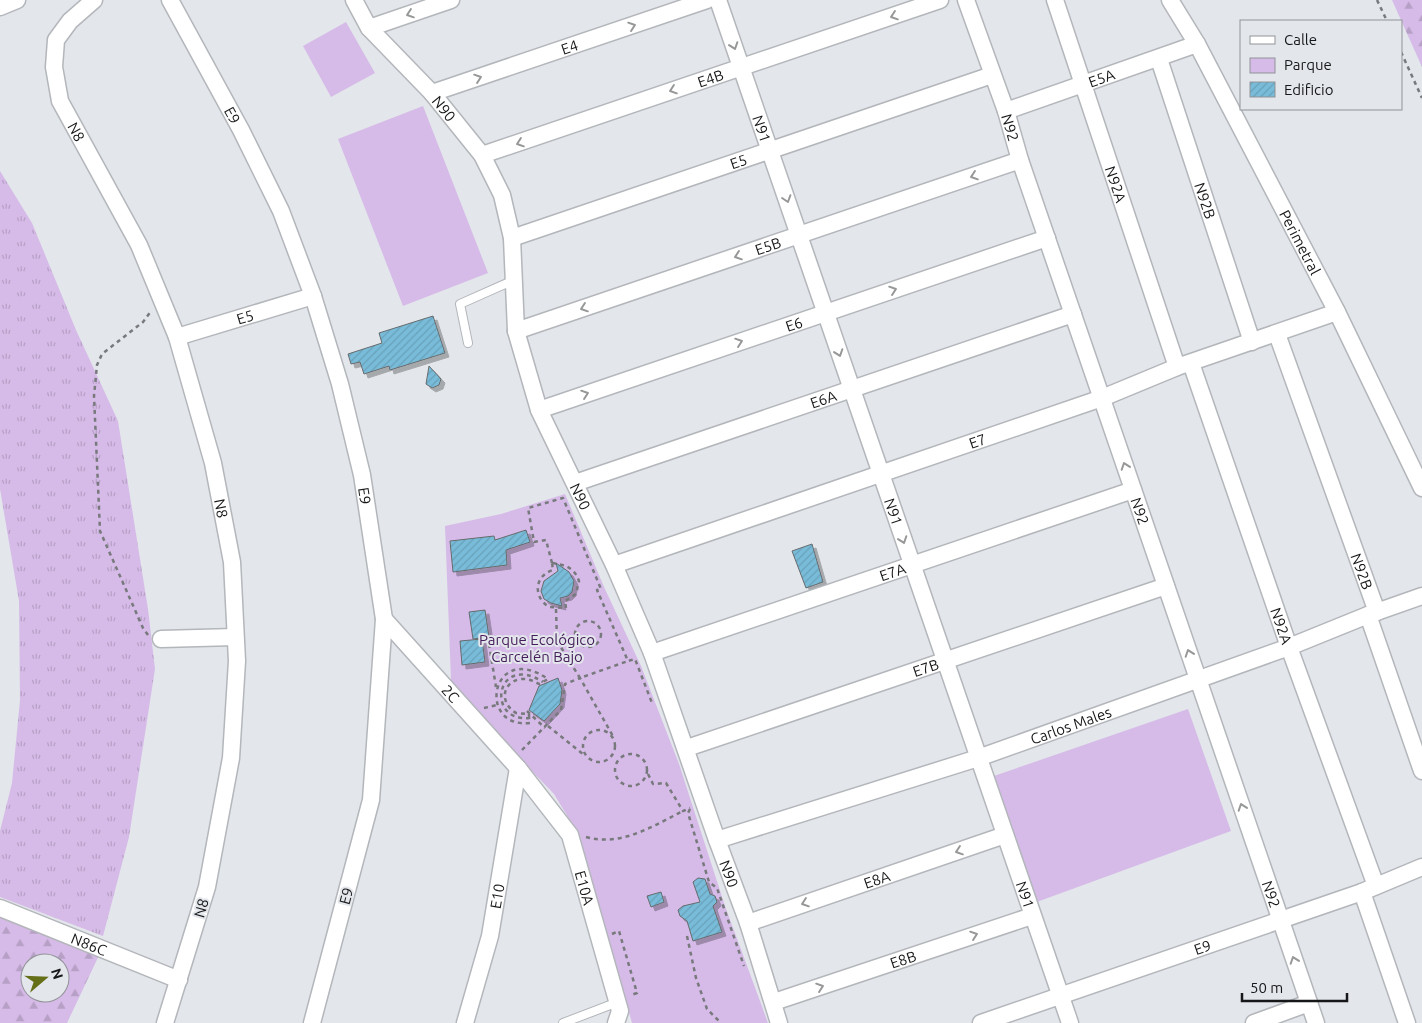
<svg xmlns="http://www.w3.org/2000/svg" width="1422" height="1023" font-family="Ubuntu,sans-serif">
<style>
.grass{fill:url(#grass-tufts)}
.forest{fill:url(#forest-firs);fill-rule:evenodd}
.green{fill:#d6bbe8}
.building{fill:url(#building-hatch);stroke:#666b6d;filter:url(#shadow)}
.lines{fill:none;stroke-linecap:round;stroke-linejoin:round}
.service-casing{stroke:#b3b6ba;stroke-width:10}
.minor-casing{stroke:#b3b6ba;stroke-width:19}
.path{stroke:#77797c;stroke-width:2.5;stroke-dasharray:4 4;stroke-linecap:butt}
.service{stroke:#fff;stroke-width:8}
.minor{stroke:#fff;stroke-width:16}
.oneway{stroke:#969797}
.labels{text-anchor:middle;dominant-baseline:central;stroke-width:4;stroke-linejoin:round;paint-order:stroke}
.street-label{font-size:15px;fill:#161718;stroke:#e3e6eb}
.park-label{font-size:15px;fill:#451d5a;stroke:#e3e6eb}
</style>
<defs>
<pattern id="grass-tufts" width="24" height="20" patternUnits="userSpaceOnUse" patternTransform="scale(1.25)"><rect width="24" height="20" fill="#d6bbe8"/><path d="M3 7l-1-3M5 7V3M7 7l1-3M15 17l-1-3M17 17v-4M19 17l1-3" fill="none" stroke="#b7a0c6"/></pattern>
<pattern id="forest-firs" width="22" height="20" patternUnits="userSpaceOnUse" patternTransform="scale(1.25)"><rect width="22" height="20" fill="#d6bbe8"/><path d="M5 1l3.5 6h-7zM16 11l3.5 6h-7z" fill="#b7a0c6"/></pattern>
<pattern id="building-hatch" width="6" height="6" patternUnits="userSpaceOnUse" patternTransform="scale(1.25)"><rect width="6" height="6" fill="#79bcd9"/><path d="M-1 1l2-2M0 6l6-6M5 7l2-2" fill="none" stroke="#68a1ba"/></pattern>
<filter id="shadow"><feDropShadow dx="4" dy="4" stdDeviation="0" flood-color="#0004"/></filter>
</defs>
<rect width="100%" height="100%" fill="#e3e6eb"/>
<polygon class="grass" points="0,171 32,223 76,330 118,421 148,609 155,669 129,837 103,936 0,897 0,831 12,783 20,700 19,601 0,489"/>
<g class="forest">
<polygon points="1392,0 1422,0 1422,67"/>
<path d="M0,908L102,949L67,1023H0ZM30,963H60V993H30Z"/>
</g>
<g class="green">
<polygon points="346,22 375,73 331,97 303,46"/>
<polygon points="423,106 488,273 403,306 338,139"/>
<polygon points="565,494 604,587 641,666 679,764 725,906 768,1023 632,1023 580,837 554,794 506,744 451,680 445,526 501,514"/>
<polygon points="1188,709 1231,831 1034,903 991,777"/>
</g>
<g class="building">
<polygon points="433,316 445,353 390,370 389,366 364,374 360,362 351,364 348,354 382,343 379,333"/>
<polygon points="429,366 441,379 439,385 432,388 426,384"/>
<polygon points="526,530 530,542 506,550 507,565 453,572 450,541 494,536 495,540"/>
<polygon points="812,544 823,582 806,588 792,551"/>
<polygon points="556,563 569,572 574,581 572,592 568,596 560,598 562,606 551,603 544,599 541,591 544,581 558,571"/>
<polygon points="485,610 489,637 473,639 469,612"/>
<polygon points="482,639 485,662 462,665 460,641"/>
<polygon points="558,678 562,690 560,704 544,721 529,710 539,686"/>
<polygon points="698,878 705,879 710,894 715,896 717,902 713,906 722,932 693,941 687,921 680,916 678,910 683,906 700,902 693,882"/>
<polygon points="661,892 664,902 651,907 647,896"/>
</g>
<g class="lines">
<defs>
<g id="service">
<polyline points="468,343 460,304 514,280"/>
<polyline points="563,1023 618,1002"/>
</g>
<g id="minor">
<path id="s1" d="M94,0L70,21L56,40L54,67L60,101L139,245L177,337L213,463L232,562L237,661L231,758L207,887L165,1023"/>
<path id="s2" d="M170,0L241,130L281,211L313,296L340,384L362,475L384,619L371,800L312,1023"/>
<path id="s3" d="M354,0L369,28L432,93L482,155L502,195L512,238L516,331L539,410L614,565L652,653L717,840L748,923L779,1023"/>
<path id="s4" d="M718,0L1070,1023"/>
<path id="s5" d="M966,0L1006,111L1020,160L1316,1023"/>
<path id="s6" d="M1055,0L1177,367"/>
<path id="s7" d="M1170,0L1197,44L1337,312L1422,488"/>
<polyline points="0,7 17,0"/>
<polyline points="369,28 451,0"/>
<path id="s8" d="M1159,59L1252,342"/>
<path id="s9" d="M432,93L707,0"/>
<path id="s10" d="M1006,111L1197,44"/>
<path id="s11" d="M482,155L940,0"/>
<path id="s12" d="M512,238L992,75"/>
<path id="s13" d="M516,331L1020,160"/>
<path id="s14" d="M1277,334L1377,612"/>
<path id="s15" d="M177,337L313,296"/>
<path id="s16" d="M1191,363L1289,647L1376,886"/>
<path id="s17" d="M539,410L1047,238"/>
<path id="s18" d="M575,483L1073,314"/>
<path id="s19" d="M614,565L1102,398L1177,367L1337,312"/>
<polyline points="1368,615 1422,771"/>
<path id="s20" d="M384,619L518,768L570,835L620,1011L616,1023"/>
<polyline points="161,639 235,637"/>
<path id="s21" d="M652,653L1133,490"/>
<path id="s22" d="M687,748L1166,586"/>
<path id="s23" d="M717,840L978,758L1289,647L1368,615L1422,596"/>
<polyline points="1362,892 1407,1023"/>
<path id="s24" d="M0,908L179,980"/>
<path id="s25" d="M748,923L1005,835"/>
<path id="s26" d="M774,1002L1032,916"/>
<path id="s27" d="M465,1023L490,936L518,768"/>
<path id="s28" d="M981,1023L1362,892L1422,867"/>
<polyline points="1254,1023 1309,1003"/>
</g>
</defs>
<use href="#service" class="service-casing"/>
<use href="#minor" class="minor-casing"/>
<g class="path">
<polyline points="1377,0 1387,21"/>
<polyline points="1401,52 1422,98"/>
<polyline points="552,563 546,540 534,542 528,508 563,498 601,589 597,590 628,661 635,659 652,703"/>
<path d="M552,563C565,565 574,567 579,581L576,594L565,601L566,608L549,607C533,597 534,576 553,570Z"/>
<polyline points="556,609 557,641 580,678 628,661"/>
<circle cx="588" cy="634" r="13"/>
<polyline points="148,635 143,628 100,531 94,396 97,365 102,354 143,322 151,311"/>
<polyline points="489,644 496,687"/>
<polyline points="484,708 497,705"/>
<polyline points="527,711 545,728"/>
<path d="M529,718V714L516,713C491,697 512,667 539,684L548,679C491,640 476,729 530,723L529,718C485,722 496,652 543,682"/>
<polyline points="548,726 584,755"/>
<circle cx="599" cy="746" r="16"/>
<polyline points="522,750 561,710 565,684 580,678 614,738"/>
<circle cx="631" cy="770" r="16"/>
<polyline points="648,774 653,784 666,783 683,811 690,808"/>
<polyline points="690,809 688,813 709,882 717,888 744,966"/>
<path d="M586,837C621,847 653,826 683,811"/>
<polyline points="612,934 619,931 637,993 631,995"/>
<polyline points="687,936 696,978 707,1009 721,1023"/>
</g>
<use href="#service" class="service"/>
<use href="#minor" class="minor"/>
</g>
<defs><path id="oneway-chevron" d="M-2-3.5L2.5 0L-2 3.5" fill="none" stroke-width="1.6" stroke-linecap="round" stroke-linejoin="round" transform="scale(1.25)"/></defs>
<g class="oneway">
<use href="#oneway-chevron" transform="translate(410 14) rotate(161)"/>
<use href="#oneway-chevron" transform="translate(894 16) rotate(161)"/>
<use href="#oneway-chevron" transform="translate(632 26) rotate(-19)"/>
<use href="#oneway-chevron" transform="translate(734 46) rotate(71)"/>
<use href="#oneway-chevron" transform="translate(478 78) rotate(-19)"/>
<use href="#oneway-chevron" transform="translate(673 90) rotate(161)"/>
<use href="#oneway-chevron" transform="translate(520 143) rotate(161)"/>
<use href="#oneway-chevron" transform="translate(974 176) rotate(161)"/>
<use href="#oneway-chevron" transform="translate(787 199) rotate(72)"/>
<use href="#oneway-chevron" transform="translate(738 256) rotate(161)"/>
<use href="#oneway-chevron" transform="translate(893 290) rotate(-19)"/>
<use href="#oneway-chevron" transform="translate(584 308) rotate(161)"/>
<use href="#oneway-chevron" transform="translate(739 342) rotate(-19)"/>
<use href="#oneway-chevron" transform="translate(839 353) rotate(71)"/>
<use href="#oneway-chevron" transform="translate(585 394) rotate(-19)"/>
<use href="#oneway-chevron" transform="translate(1125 466) rotate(-109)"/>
<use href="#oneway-chevron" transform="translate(903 540) rotate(71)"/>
<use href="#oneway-chevron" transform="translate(1189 653) rotate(-109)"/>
<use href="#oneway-chevron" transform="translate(1242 807) rotate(-109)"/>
<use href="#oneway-chevron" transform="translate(959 851) rotate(161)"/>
<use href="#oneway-chevron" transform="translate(805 903) rotate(161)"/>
<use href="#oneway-chevron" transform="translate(974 935) rotate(-19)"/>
<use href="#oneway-chevron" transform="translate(1294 960) rotate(-109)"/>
<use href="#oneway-chevron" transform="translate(820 987) rotate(-19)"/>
</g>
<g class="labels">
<g class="street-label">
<text stroke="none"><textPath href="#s9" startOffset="145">E4</textPath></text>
<text stroke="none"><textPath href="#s11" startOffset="241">E4B</textPath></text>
<text stroke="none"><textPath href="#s10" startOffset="101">E5A</textPath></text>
<text stroke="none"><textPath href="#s3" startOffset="142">N90</textPath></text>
<text stroke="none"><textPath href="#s2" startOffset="131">E9</textPath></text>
<text stroke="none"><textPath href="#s4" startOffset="136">N91</textPath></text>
<text stroke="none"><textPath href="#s5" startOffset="135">N92</textPath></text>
<text stroke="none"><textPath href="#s1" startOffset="152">N8</textPath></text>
<text stroke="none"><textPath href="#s12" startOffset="239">E5</textPath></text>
<text stroke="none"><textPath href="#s6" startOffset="194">N92A</textPath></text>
<text stroke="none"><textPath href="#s8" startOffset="149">N92B</textPath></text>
<text stroke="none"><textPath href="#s7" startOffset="275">Perimetral</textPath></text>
<text stroke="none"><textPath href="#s13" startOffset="266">E5B</textPath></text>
<text stroke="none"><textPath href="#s15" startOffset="71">E5</textPath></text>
<text stroke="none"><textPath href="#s17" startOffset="269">E6</textPath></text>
<text stroke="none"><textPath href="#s18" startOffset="262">E6A</textPath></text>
<text stroke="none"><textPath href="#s19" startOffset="384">E7</textPath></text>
<text stroke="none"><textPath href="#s2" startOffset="536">E9</textPath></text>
<text stroke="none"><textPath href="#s3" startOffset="562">N90</textPath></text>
<text stroke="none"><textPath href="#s1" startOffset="558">N8</textPath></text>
<text stroke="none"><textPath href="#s4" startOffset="541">N91</textPath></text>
<text stroke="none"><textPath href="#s5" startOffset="540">N92</textPath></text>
<text stroke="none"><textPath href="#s21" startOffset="254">E7A</textPath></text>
<text stroke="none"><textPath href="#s14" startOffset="252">N92B</textPath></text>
<text stroke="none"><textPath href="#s16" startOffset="278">N92A</textPath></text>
<text stroke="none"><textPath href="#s22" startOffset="252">E7B</textPath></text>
<text stroke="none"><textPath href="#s20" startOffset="100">2C</textPath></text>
<text stroke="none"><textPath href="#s23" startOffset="372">Carlos Males</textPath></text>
<text stroke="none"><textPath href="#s3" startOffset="968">N90</textPath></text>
<text stroke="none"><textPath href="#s25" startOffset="136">E8A</textPath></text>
<text stroke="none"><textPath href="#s20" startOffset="340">E10A</textPath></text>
<text stroke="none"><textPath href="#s4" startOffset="946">N91</textPath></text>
<text stroke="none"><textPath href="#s5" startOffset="945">N92</textPath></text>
<text transform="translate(346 896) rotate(-75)">E9</text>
<text stroke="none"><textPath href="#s27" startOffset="131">E10</textPath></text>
<text transform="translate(201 908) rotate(-74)">N8</text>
<text stroke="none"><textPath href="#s24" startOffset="96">N86C</textPath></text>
<text stroke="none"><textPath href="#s28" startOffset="234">E9</textPath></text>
<text stroke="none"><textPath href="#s26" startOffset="136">E8B</textPath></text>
</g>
<g class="park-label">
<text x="537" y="639">Parque Ecológico<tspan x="537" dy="17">Carcelén Bajo</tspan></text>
</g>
</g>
<rect x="1240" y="20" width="162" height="90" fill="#e3e6eb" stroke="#919397"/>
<rect x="1250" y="36" width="25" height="8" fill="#ffffff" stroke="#919397"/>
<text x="1284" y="45" font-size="15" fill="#161718">Calle</text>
<rect x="1250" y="58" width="25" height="15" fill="#d6bbe8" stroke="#919397"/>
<text x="1284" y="70" font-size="15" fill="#161718">Parque</text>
<rect x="1250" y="82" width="25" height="15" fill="url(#building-hatch)" stroke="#919397"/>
<text x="1284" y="95" font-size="15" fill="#161718">Edificio</text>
<g transform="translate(45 978) rotate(71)"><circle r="24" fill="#e3e6eb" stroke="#919397"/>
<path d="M0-4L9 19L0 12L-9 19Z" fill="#656f17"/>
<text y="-8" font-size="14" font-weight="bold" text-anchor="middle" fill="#161718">N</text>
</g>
<path d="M1242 993v8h105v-8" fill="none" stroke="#161718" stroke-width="2.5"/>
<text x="1250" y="993" font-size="15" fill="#161718" stroke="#e3e6eb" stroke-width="4" paint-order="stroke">50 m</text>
</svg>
